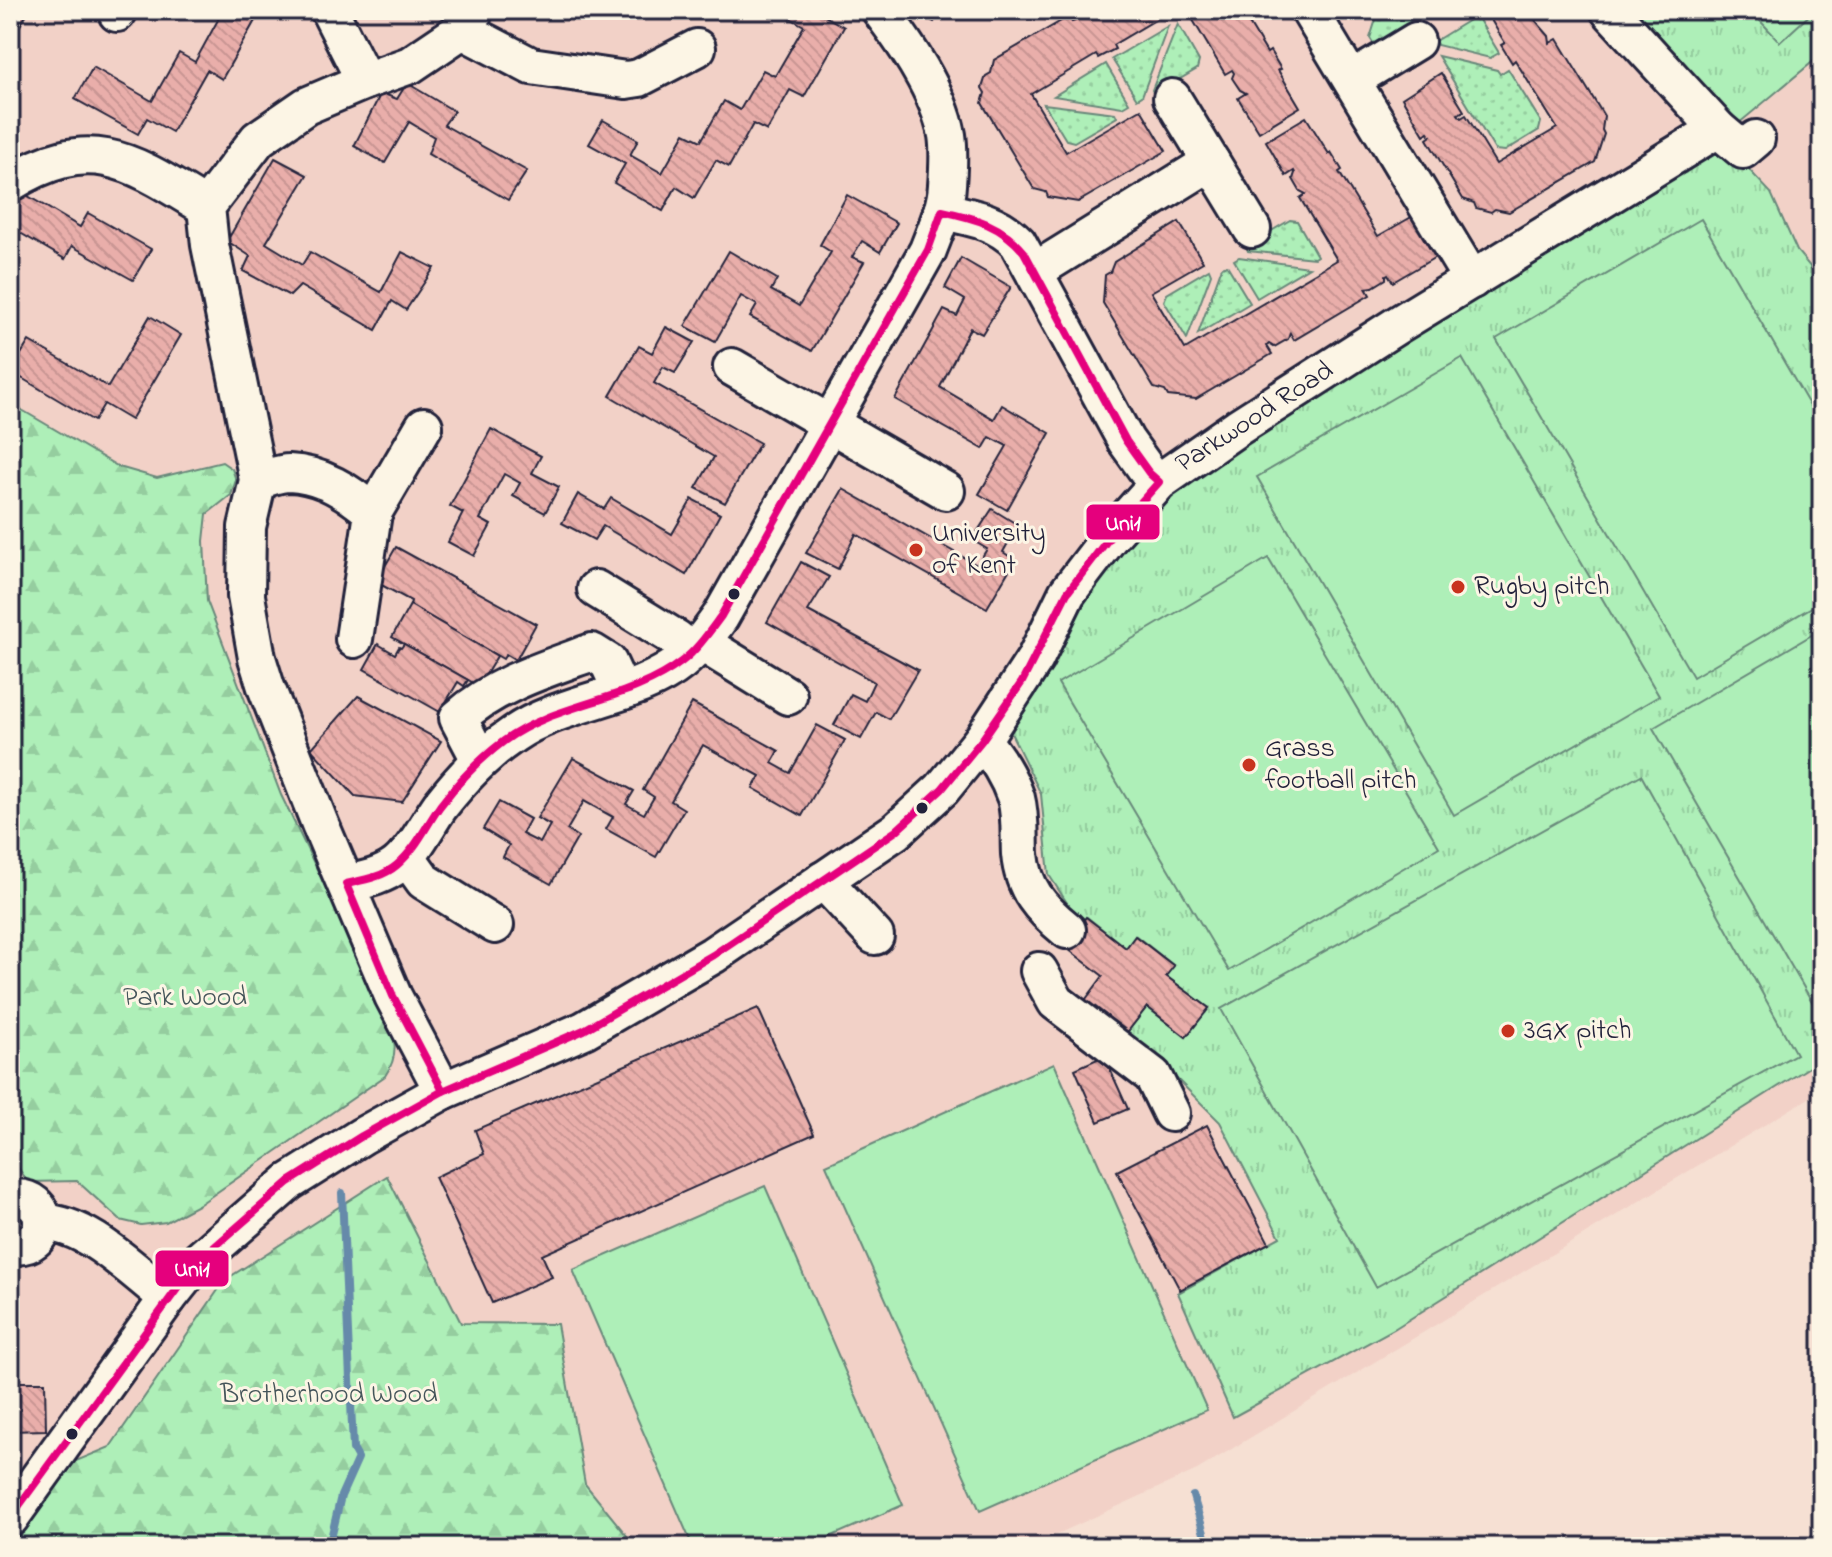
<svg xmlns="http://www.w3.org/2000/svg" width="1832" height="1557" font-family="'Indie Flower',sans-serif">
<style>
.built{fill:#f2d1c7}
.grass{fill:url(#grass-dots);stroke:#68887a;stroke-width:2}
.forest{fill:url(#forest-firs);stroke:#68887a;stroke-width:2}
.park{fill:url(#park-tufts);stroke:#68887a;stroke-width:2}
.pitch{fill:#aeefb8;stroke:#68887a;stroke-width:2}
.lines{fill:none;stroke-linecap:round;stroke-linejoin:round}
.stream{stroke:#668aaa;stroke-width:8}
.building{fill:url(#building-back-hatch);stroke:#22223b;stroke-width:2}
.minor-casing{stroke:#22223b;stroke-width:42}
.minor{stroke:#fcf5e5;stroke-width:36}
.bus-1-casing{stroke:#fcf5e5;stroke-width:14}
.bus-1{stroke:#e5007d;stroke-width:8}
.poi-dot{fill:#c8321e;stroke:#fcf5e5;stroke-width:3}
.bus-dot{fill:#22223b;stroke:#fcf5e5;stroke-width:3}
.labels{text-anchor:middle;dominant-baseline:central;stroke-width:6;stroke-linejoin:round;paint-order:stroke}
.street-label{font-size:28px;fill:#22223b;stroke:#fcf5e5}
.poi-label{font-size:28px;fill:#22223b;stroke:#fcf5e5;text-anchor:start}
.park-label{font-size:28px;fill:#45555a;stroke:#fcf5e5}
.line-badge{stroke:#fcf5e5;stroke-width:3}
.badge-label{font-size:22px;text-anchor:middle;font-weight:bold;fill:#fff}
</style>
<defs>
<pattern id="grass-dots" width="8" height="8" patternUnits="userSpaceOnUse" patternTransform="scale(2)"><rect width="8" height="8" fill="#aeefb8"/><path d="M2 2h.1M6 6h.1" fill="none" stroke="#95cd9f" stroke-width="1.8" stroke-linecap="round"/></pattern>
<pattern id="forest-firs" width="22" height="20" patternUnits="userSpaceOnUse" patternTransform="scale(2)"><rect width="22" height="20" fill="#aeefb8"/><path d="M5 1l3.5 6h-7zM16 11l3.5 6h-7z" fill="#95cd9f"/></pattern>
<pattern id="park-tufts" width="24" height="20" patternUnits="userSpaceOnUse" patternTransform="scale(2)"><rect width="24" height="20" fill="#aeefb8"/><path d="M3 7l-1-3M5 7V3M7 7l1-3M15 17l-1-3M17 17v-4M19 17l1-3" fill="none" stroke="#95cd9f"/></pattern>
<pattern id="building-back-hatch" width="6" height="6" patternUnits="userSpaceOnUse" patternTransform="scale(2)"><rect width="6" height="6" fill="#e9aeaa"/><path d="M-1 5l2 2M0 0l6 6M5-1l2 2" fill="none" stroke="#c89593"/></pattern>
</defs>
<rect width="100%" height="100%" fill="#f6e0d3"/>
<filter id="ink" filterUnits="userSpaceOnUse"><feTurbulence type="fractalNoise" baseFrequency=".0125" numOctaves="2"/><feDisplacementMap in="SourceGraphic" scale="16" xChannelSelector="R" yChannelSelector="G"/><feConvolveMatrix kernelMatrix="1 2 1 2 8 2 1 2 1" color-interpolation-filters="sRGB"/></filter>
<g filter="url(#ink)">
<polygon class="built" points="10,10 1822,10 1822,1090 1197,1470 1029,1547 10,1547"/>
<g class="grass">
<polygon points="1379,10 1406,10 1411,19 1409,26 1375,46 1370,38"/>
<polygon points="1471,19 1479,20 1499,53 1490,58 1437,45 1435,41"/>
<polygon points="1178,24 1199,61 1197,69 1154,94 1152,90"/>
<polygon points="1168,26 1142,96 1137,99 1112,59"/>
<polygon points="1438,56 1497,70 1500,74 1508,69 1541,122 1539,130 1505,151 1495,150"/>
<polygon points="1106,64 1129,103 1122,107 1054,96"/>
<polygon points="1044,104 1115,113 1117,117 1074,142 1066,140"/>
<polygon points="1290,220 1297,221 1317,256 1314,258 1248,251 1246,246"/>
<polygon points="1239,257 1309,267 1257,298 1234,260"/>
<polygon points="1227,265 1250,303 1198,334 1222,267"/>
<polygon points="1209,269 1211,274 1187,339 1164,301 1167,294"/>
</g>
<g class="forest">
<path d="M10,403L119,467L157,478L222,462L232,469L236,480L231,495L207,514L204,541L207,601L281,795L387,1014C395,1038 400,1054 385,1076L200,1204L166,1222L141,1225L120,1220L77,1181L28,1182L17,1166L10,1143Z"/>
<polygon points="387,1176 461,1323 557,1324 585,1484 636,1547 10,1547 71,1463 110,1447 225,1280"/>
</g>
<g class="park">
<polygon points="1629,10 1822,10 1822,54 1738,124"/>
<polygon points="1726,153 1741,161 1771,193 1797,251 1822,281 1822,1059 1394,1329 1233,1417 1178,1293 1280,1237 1220,1122 1177,1079 1125,1035 1147,1007 1186,1037 1209,1008 1166,976 1173,965 1136,936 1126,948 1087,917 1083,921 1071,909 1049,875 1041,794 1011,733 1109,560 1161,499 1204,466 1697,157"/>
</g>
<g class="pitch">
<polygon points="1750,10 1815,10 1780,42"/>
<polygon points="1701,219 1822,427 1822,601 1693,677 1496,339"/>
<polygon points="1462,358 1659,696 1454,815 1257,477"/>
<polygon points="1268,558 1439,847 1229,971 1058,683"/>
<polygon points="1822,629 1822,1016 1821,1017 1653,728"/>
<polygon points="1641,775 1796,1054 1376,1287 1221,1009"/>
<polygon points="1054,1063 1207,1410 980,1511 826,1165"/>
<polygon points="765,1186 903,1505 807,1547 693,1547 573,1270"/>
</g>
<g class="lines">
<g class="stream">
<polyline points="1193,1496 1208,1547"/>
<polyline points="329,1547 341,1496 358,1458 353,1449 342,1193"/>
</g>
</g>
<g class="building">
<polygon points="10,10 29,10 10,43"/>
<polygon points="204,10 245,10 257,17 222,79 207,70 172,132 147,118 138,134 75,99 93,67 152,101 179,53 195,62 219,18"/>
<polygon points="776,10 814,10 844,27 804,97 790,90 767,131 753,124 729,167 716,160 694,198 676,187 663,211 614,183 625,164 589,144 603,120 638,140 630,155 662,173 685,133 701,141 724,101 740,110 763,70 775,76 804,26"/>
<polygon points="912,10 941,10 934,22"/>
<polygon points="1084,10 1172,10 1113,45 1115,49 1098,58 1096,55 1031,94 1066,152 1141,109 1166,151 1078,202 1048,197 1046,192 1034,189 982,103 985,93 982,88 986,76 991,73 994,60 1068,17 1072,22 1075,21 1075,16"/>
<polygon points="1187,10 1241,10 1267,53 1270,51 1281,69 1278,70 1300,107 1259,132 1238,98 1246,93 1240,90 1232,78 1234,73 1232,70 1225,74"/>
<polygon points="1485,10 1539,10 1542,15 1535,20 1549,36 1550,43 1557,39 1604,116 1602,130 1604,134 1595,162 1509,212 1495,209 1491,212 1476,208 1474,203 1463,199 1427,139 1431,136 1428,132 1424,135 1402,98 1441,73 1464,111 1458,114 1461,118 1466,115 1496,164 1557,128 1515,60 1512,63 1501,45 1505,43"/>
<polygon points="407,83 454,111 444,125 527,171 508,200 428,154 434,137 409,122 385,163 354,146 381,93 397,99"/>
<polygon points="1306,117 1329,154 1331,152 1342,170 1339,172 1378,236 1415,215 1439,255 1393,282 1388,274 1386,275 1386,279 1373,287 1366,288 1370,295 1294,340 1290,333 1288,339 1274,347 1269,344 1267,346 1272,354 1196,399 1168,396 1165,391 1154,388 1103,303 1105,275 1110,272 1114,262 1179,222 1203,262 1151,292 1185,349 1337,260 1300,198 1306,194 1300,191 1293,179 1295,173 1294,171 1286,176 1266,141"/>
<polygon points="275,158 307,175 266,243 302,265 310,252 381,292 402,252 434,268 406,310 392,301 376,330 300,286 290,296 243,271 250,256 227,241"/>
<polygon points="18,190 80,227 88,213 151,249 133,280 72,246 65,259 10,227 10,204"/>
<polygon points="847,195 897,223 880,252 862,241 852,257 864,262 812,351 750,317 757,305 741,296 715,342 685,326 729,251 777,279 771,290 799,306 831,252 820,245"/>
<polygon points="961,258 1011,287 982,334 970,328 940,387 994,419 1002,405 1050,433 1007,510 979,494 1007,446 990,437 983,449 895,399 944,310 957,316 965,300 945,288"/>
<polygon points="150,316 181,335 131,420 104,404 94,421 13,373 10,378 10,347 21,354 29,341 108,387"/>
<polygon points="666,327 694,342 675,373 663,367 654,383 760,443 725,503 696,488 714,457 610,396 639,346 652,353"/>
<polygon points="491,429 541,456 532,473 559,487 545,513 513,496 520,483 504,474 480,519 491,525 474,556 448,542 463,513 450,506"/>
<polygon points="843,489 977,565 987,549 972,540 992,509 1018,525 1003,552 1015,560 987,608 856,534 838,569 806,553"/>
<polygon points="578,494 604,509 611,498 672,534 692,499 720,514 686,575 603,526 594,540 562,523"/>
<polygon points="396,547 536,624 516,660 506,654 503,659 410,605 411,601 376,582"/>
<polygon points="801,562 829,577 808,611 918,670 889,719 876,712 861,739 834,725 851,694 865,701 874,682 767,622"/>
<polygon points="410,605 497,656 479,686 392,637"/>
<polygon points="378,644 395,654 399,647 401,648 404,644 468,680 464,686 458,682 440,712 364,669"/>
<polygon points="358,696 441,741 402,802 355,796 311,749"/>
<polygon points="692,703 779,751 772,763 790,773 817,725 845,740 802,816 753,788 760,776 703,745 671,801 684,809 656,857 606,829 613,817 584,801 567,830 578,837 551,884 503,857 509,845 483,829 499,802 530,819 522,834 540,843 550,825 537,818 573,758 634,791 626,804 644,814 654,797 643,790"/>
<polygon points="1086,917 1126,948 1135,936 1174,966 1166,976 1209,1008 1186,1037 1147,1007 1125,1035 1083,1003 1103,976 1064,946"/>
<polygon points="758,1008 814,1134 542,1255 552,1277 492,1303 435,1177 484,1154 475,1130"/>
<polygon points="1104,1056 1128,1109 1098,1122 1075,1069"/>
<polygon points="1207,1125 1269,1243 1180,1290 1117,1171"/>
<polygon points="10,1382 45,1382 46,1430 10,1431"/>
</g>
<g class="lines">
<defs>
<g id="minor">
<polyline points="329,10 365,81"/>
<polyline points="1309,10 1472,280"/>
<polyline points="1609,10 1718,129 1743,150 1756,139"/>
<polyline points="117,13 119,10"/>
<polyline points="462,30 531,66 626,80 639,78 697,48"/>
<polyline points="1352,80 1416,41"/>
<polyline points="1172,98 1252,229"/>
<path d="M10,183C92,132 132,162 206,207"/>
<path d="M942,211C971,217 997,221 1018,243L1126,441L1149,473L1159,482"/>
<polyline points="1035,271 1211,162"/>
<polyline points="732,367 946,491"/>
<path d="M258,480C268,478 279,473 289,473C320,474 350,492 373,513"/>
<polyline points="596,589 677,639 690,653"/>
<polyline points="354,639 373,513 424,426"/>
<polyline points="702,643 788,696"/>
<path d="M982,740C997,759 1008,775 1016,798C1021,817 1019,835 1020,854C1023,889 1041,909 1067,930"/>
<path d="M480,760L458,718C495,684 546,669 592,652L608,662L621,690"/>
<polyline points="406,856 424,881 495,925"/>
<polyline points="823,880 875,936"/>
<path d="M346,884C363,880 382,877 397,865C415,850 426,826 440,806C461,779 485,753 514,734C563,700 637,698 681,662C698,648 709,633 721,616L928,250C936,229 946,207 947,185C948,172 949,148 947,135C938,90 907,46 880,10"/>
<polyline points="1039,971 1056,1002 1153,1076 1171,1113"/>
<polyline points="443,1091 393,996 320,824 266,687 257,658 246,596 247,527 258,480 210,245 206,207 258,139 306,106 365,81 410,65 462,30 475,10"/>
<path d="M10,1199C53,1191 53,1253 10,1245"/>
<path d="M42,1223C85,1221 134,1272 168,1298"/>
<polyline points="10,1518 168,1298 196,1263 289,1182 362,1136 443,1091 584,1030 713,955 896,831 942,789 982,740 1035,659 1067,593 1109,538 1159,482 1238,427 1399,324 1718,129"/>
</g>
</defs>
<use href="#minor" class="minor-casing"/>
<use href="#minor" class="minor"/>
<defs>
<g id="bus-1">
<path d="M942,211C975,218 1002,225 1024,252L1126,441L1149,473L1159,482L1109,538L1067,593L1022,682L982,740L942,789L896,831L713,955L584,1030L443,1091L393,996L346,884C364,880 383,877 397,865C416,849 426,826 440,806C458,782 480,759 504,741C557,702 629,702 681,662C697,650 709,632 721,616L928,250Z"/>
<polyline points="10,1518 196,1263 289,1182 362,1136 443,1091"/>
</g>
</defs>
<use href="#bus-1" class="bus-1-casing"/>
<use href="#bus-1" class="bus-1"/>
</g>
</g>
<g class="poi-dot">
<circle cx="916" cy="550" r="8"/>
<circle cx="1458" cy="587" r="8"/>
<circle cx="1249" cy="765" r="8"/>
<circle cx="1508" cy="1031" r="8"/>
</g>
<g class="bus-dot">
<circle cx="734" cy="594" r="7"/>
<circle cx="922" cy="808" r="7"/>
<circle cx="72" cy="1434" r="7"/>
</g>
<g class="labels">
<g class="street-label">
<text transform="translate(1255 418) rotate(-33)">Parkwood Road</text>
</g>
<g class="poi-label">
<text x="932" y="534">University<tspan x="932" dy="32">of Kent</tspan></text>
<text x="1474" y="587">Rugby pitch</text>
<text x="1265" y="749">Grass<tspan x="1265" dy="32">football pitch</tspan></text>
<text x="1524" y="1031">3GX pitch</text>
</g>
<g class="park-label">
<text x="185" y="998">Park Wood</text>
<text x="329" y="1395">Brotherhood Wood</text>
</g>
</g>
<g class="line-badge">
<rect x="1085" y="503" width="76" height="38" rx="8" fill="#e5007d"/>
<rect x="154" y="1249" width="76" height="39" rx="8" fill="#e5007d"/>
</g>
<g class="badge-label">
<text x="1123" y="530">Uni1</text>
<text x="192" y="1276">Uni1</text>
</g>
<rect width="1832" height="1557" fill="none" stroke="#fcf5e5" stroke-width="40"/>
<rect x="20" y="20" width="1792" height="1517" fill="none" stroke="#22223b" stroke-width="3" filter="url(#ink)"/>
</svg>
